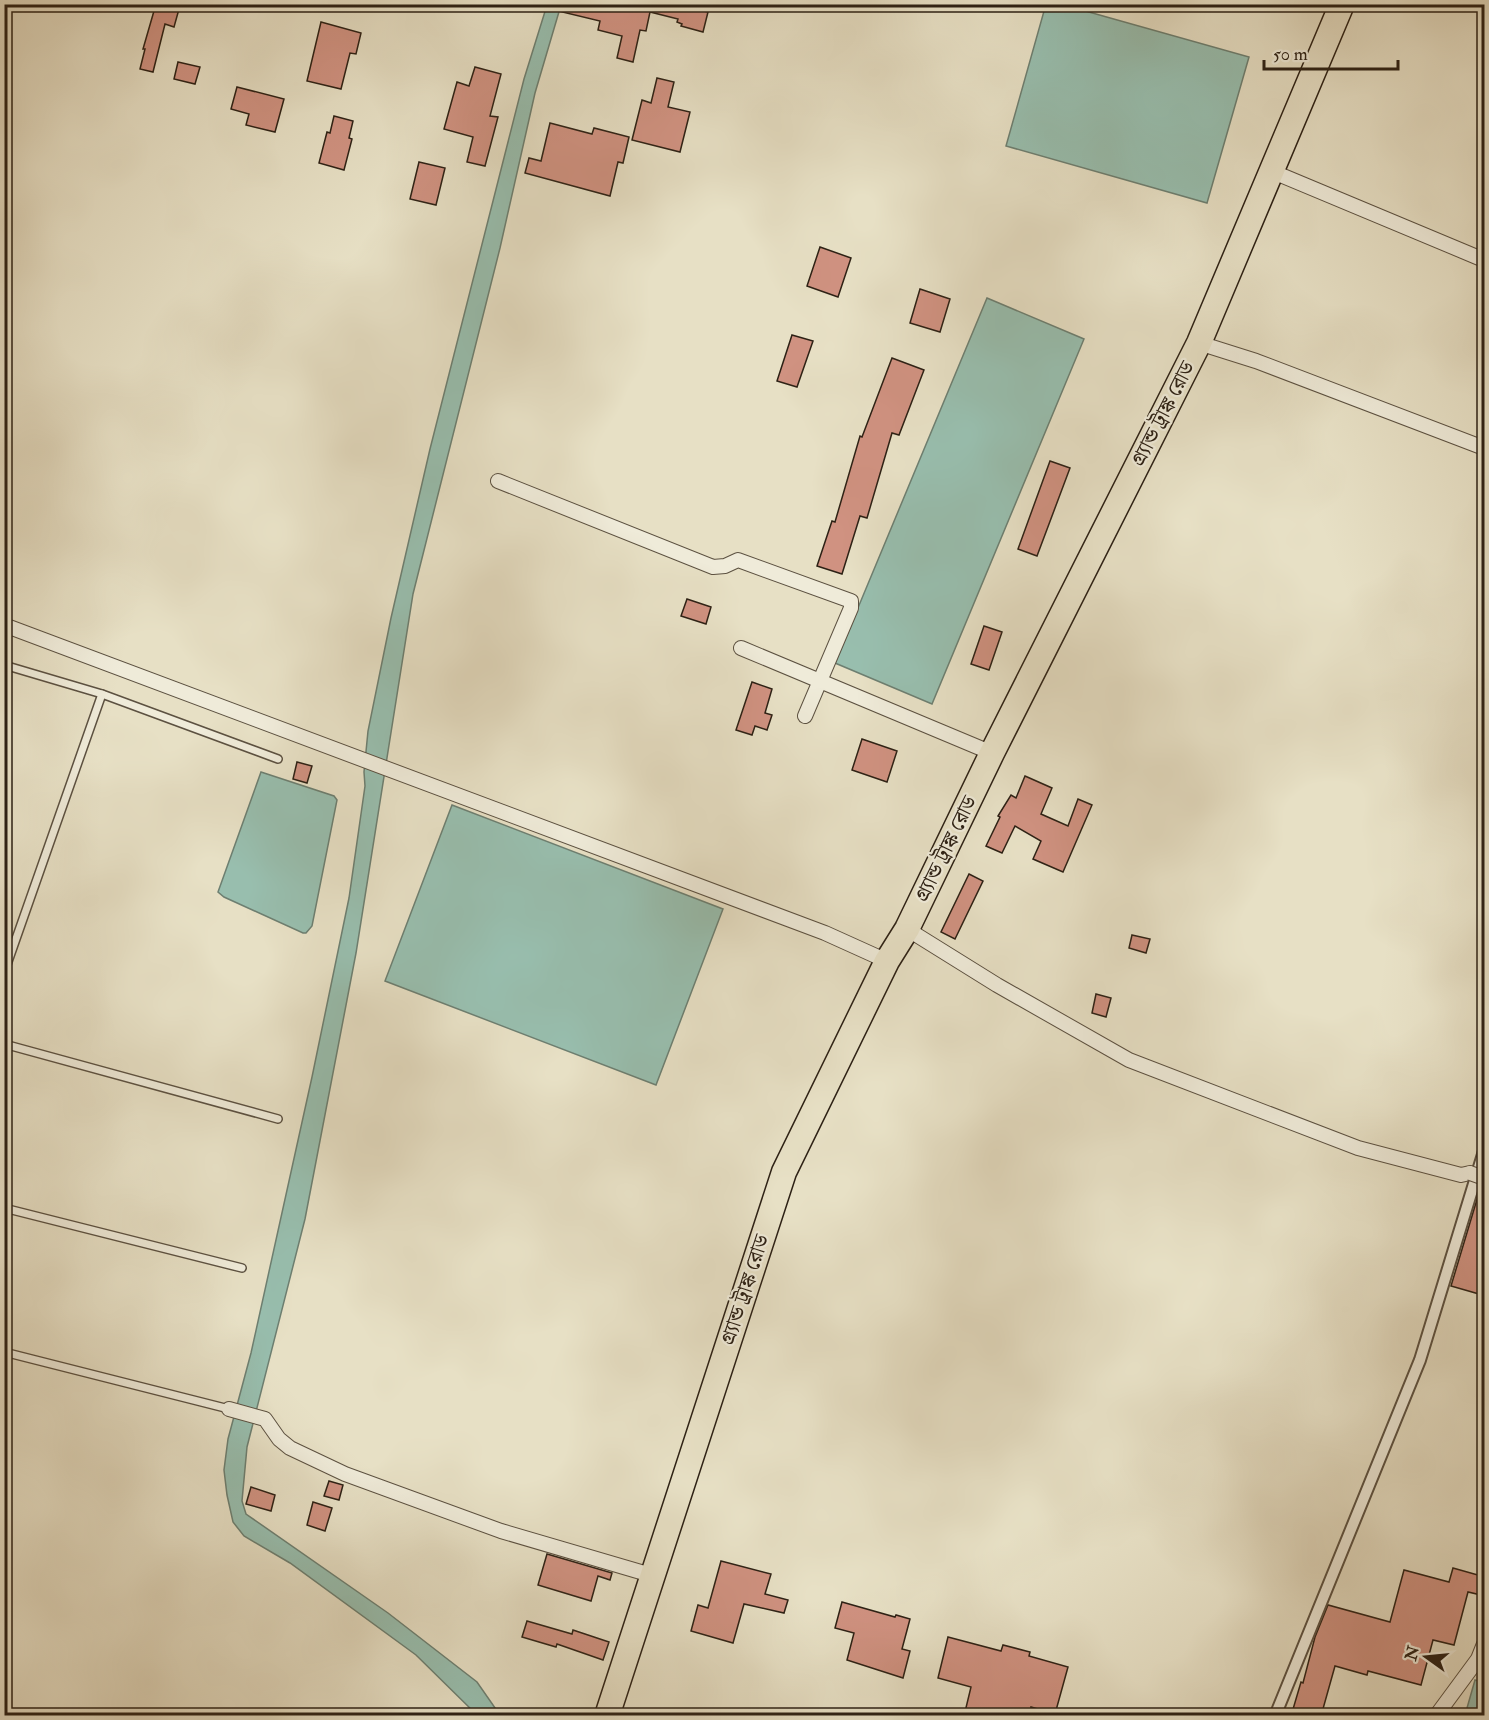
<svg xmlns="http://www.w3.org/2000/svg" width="1489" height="1720" font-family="'IM FELL Double Pica','Noto Serif Bengali',serif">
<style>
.water{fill:#98beae;stroke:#6d7f71;stroke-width:1.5}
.building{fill:#d09281;stroke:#2d2115;stroke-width:1.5}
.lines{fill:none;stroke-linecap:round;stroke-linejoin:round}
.service-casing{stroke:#5c5141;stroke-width:10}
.pedestrian-casing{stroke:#5c5141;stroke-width:14}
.minor-casing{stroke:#5c5141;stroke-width:16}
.trunk-casing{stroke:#2d2115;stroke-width:27}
.service{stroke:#efebd9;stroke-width:7}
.pedestrian{stroke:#efebd9;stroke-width:10}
.minor{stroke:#efebd9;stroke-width:14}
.trunk{stroke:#e7e0c5;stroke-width:24}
.minor-bridge-casing{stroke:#5c5141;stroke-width:16;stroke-linecap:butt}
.minor-bridge{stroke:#efebd9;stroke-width:14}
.labels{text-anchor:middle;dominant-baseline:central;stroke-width:4.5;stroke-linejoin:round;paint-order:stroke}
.street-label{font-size:21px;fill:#2d2115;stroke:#efebd9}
</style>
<rect width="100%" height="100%" fill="#e7e0c5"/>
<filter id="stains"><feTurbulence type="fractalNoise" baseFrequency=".00333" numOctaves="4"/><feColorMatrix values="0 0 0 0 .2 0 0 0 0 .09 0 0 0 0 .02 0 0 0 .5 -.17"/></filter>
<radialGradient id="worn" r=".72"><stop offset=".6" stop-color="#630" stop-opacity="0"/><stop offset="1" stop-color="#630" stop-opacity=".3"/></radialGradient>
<g class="water">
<polygon points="1046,4 1064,5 1249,57 1207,203 1006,146"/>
<polygon points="547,5 561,5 535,93 500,248 413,594 356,953 305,1219 247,1447 242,1501 246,1514 388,1613 477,1682 500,1715 477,1715 416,1655 290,1563 244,1536 233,1522 227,1495 224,1470 228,1439 251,1353 312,1077 349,898 365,786 364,772 368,731 391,618 430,449 524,79"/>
<polygon points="987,298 1084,339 932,704 835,663"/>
<polygon points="261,772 334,796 337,800 312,926 306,933 303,933 224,897 218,892"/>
<polygon points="452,805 723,909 656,1085 385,981"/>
<polygon points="1475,1680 1484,1682 1484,1715 1465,1715"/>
</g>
<g class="building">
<polygon points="156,4 179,9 174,27 165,24 153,72 140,69 145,49 143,49"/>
<polygon points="555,4 691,4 690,8 708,12 703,32 681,26 682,24 677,22 678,19 650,12 646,31 640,30 633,62 617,58 622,36 598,30 600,21 554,10"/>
<polygon points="321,22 361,33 356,54 350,53 341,89 307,81"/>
<polygon points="178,62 200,67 195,84 174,79"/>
<polygon points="475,67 501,74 490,116 498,117 485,166 467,162 473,137 444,129 457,82 469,86"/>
<polygon points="657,78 674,82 668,107 690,112 680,152 632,140 642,100 651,103"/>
<polygon points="237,87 284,99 275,132 246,125 249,114 231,109"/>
<polygon points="334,116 353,121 349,138 352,139 344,170 319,163 327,132 330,133"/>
<polygon points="550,123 592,134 594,128 629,137 623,163 618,162 610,196 525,173 529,158 541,161"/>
<polygon points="419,162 445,168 436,205 410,199"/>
<polygon points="820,247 851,258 838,297 807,286"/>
<polygon points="920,289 950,299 940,332 910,323"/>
<polygon points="792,335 813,341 797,387 777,381"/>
<polygon points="892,358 924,370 899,435 892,433 867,518 860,516 842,574 817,566 832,521 835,522 860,436 862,437"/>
<polygon points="1050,461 1070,468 1037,556 1018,549"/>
<polygon points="687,599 711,607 706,624 681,616"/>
<polygon points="984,626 1002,632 989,670 971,664"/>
<polygon points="752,682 772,689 765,713 772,715 767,730 755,726 752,735 736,730"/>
<polygon points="862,739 897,751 887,782 852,770"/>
<polygon points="297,762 312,766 307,783 293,779"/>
<polygon points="1025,776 1052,788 1041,814 1068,826 1078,799 1092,805 1063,872 1033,859 1041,841 1015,826 1002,853 986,846 1000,817 998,816 1011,795 1016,798"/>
<polygon points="969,874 983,881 955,939 941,932"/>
<polygon points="1132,935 1150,939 1146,953 1129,948"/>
<polygon points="1096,994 1111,998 1106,1017 1092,1013"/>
<polygon points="1481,1186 1485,1187 1485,1273 1479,1294 1451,1286"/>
<polygon points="329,1481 343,1485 339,1500 324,1496"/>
<polygon points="251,1487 275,1495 271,1511 246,1504"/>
<polygon points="313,1502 332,1508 325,1531 307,1525"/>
<polygon points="547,1554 612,1573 610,1580 598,1576 591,1601 538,1585"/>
<polygon points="721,1561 771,1574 765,1594 788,1600 784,1613 744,1604 733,1643 691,1631 698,1605 708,1608"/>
<polygon points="1453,1568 1485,1577 1481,1595 1468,1592 1454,1645 1433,1640 1421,1685 1368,1671 1367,1675 1335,1666 1321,1716 1291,1716 1301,1682 1303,1683 1315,1637 1328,1605 1390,1622 1404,1570 1449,1582"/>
<polygon points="842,1602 895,1617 896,1615 910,1619 902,1649 910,1651 903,1678 847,1660 854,1633 835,1628"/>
<polygon points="527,1621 572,1634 573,1630 609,1642 603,1660 557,1644 556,1647 522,1637"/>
<polygon points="948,1637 1001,1651 1003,1645 1030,1652 1029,1656 1068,1667 1055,1714 1031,1707 1029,1716 964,1716 971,1687 938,1678"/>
</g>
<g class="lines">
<defs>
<g id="service">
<polyline points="4,665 102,694"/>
<polyline points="4,973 102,694 278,759"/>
<polyline points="4,1044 278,1119"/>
<polyline points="4,1208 242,1268"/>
<polyline points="4,1352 229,1409"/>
</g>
<polyline id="pedestrian" points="1275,1716 1420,1360 1484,1151"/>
<g id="minor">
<polyline points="1271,171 1484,260"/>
<polyline points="1199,343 1256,361 1484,448"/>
<polyline points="498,481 713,567 725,566 738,560 851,601 851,608 805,716"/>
<polyline points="4,625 825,933 887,961"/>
<polyline points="741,648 992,753"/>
<polyline points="907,929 997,985 1129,1060 1358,1148 1461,1175 1470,1173"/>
<polyline points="229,1409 265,1419 279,1439 290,1448 345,1474 501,1531 651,1575"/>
<polyline points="1436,1716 1478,1659 1484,1644"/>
</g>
<polyline id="trunk" points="607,1716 784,1172 887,961 907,929 992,753 1199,343 1342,4"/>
</defs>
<use href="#service" class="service-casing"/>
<use href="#pedestrian" class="pedestrian-casing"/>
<use href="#minor" class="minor-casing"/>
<use href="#trunk" class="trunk-casing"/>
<use href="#service" class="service"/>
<use href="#pedestrian" class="pedestrian"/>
<use href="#minor" class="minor"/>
<use href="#trunk" class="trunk"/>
<defs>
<polyline id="minor-bridge" points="1470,1173 1484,1178"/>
</defs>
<use href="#minor-bridge" class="minor-bridge-casing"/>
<use href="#minor-bridge" class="minor-bridge"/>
</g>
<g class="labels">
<g class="street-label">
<text transform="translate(1163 414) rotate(-63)">গ্র্যান্ড ট্রাঙ্ক রোড</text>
<text transform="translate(946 849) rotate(-64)">গ্র্যান্ড ট্রাঙ্ক রোড</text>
<text transform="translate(745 1290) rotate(-72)">গ্র্যান্ড ট্রাঙ্ক রোড</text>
</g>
</g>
<rect width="1489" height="1720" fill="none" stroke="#e7e0c5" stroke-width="24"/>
<rect x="6" y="6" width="1477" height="1708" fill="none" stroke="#2d2115" stroke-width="3"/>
<rect x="12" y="12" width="1465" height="1696" fill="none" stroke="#2d2115" stroke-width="1.5"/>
<g transform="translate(1426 1657) rotate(285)" stroke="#efebd9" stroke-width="4.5" paint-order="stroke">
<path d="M0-4.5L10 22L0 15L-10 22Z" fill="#2d2115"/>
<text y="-9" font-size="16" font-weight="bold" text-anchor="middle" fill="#2d2115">N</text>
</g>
<path d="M1264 60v9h134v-9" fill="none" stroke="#2d2115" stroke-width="3"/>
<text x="1273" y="60" font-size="18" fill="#2d2115" stroke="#efebd9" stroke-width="4.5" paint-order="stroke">50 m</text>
<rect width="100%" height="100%" filter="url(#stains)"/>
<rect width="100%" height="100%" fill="url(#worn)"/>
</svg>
